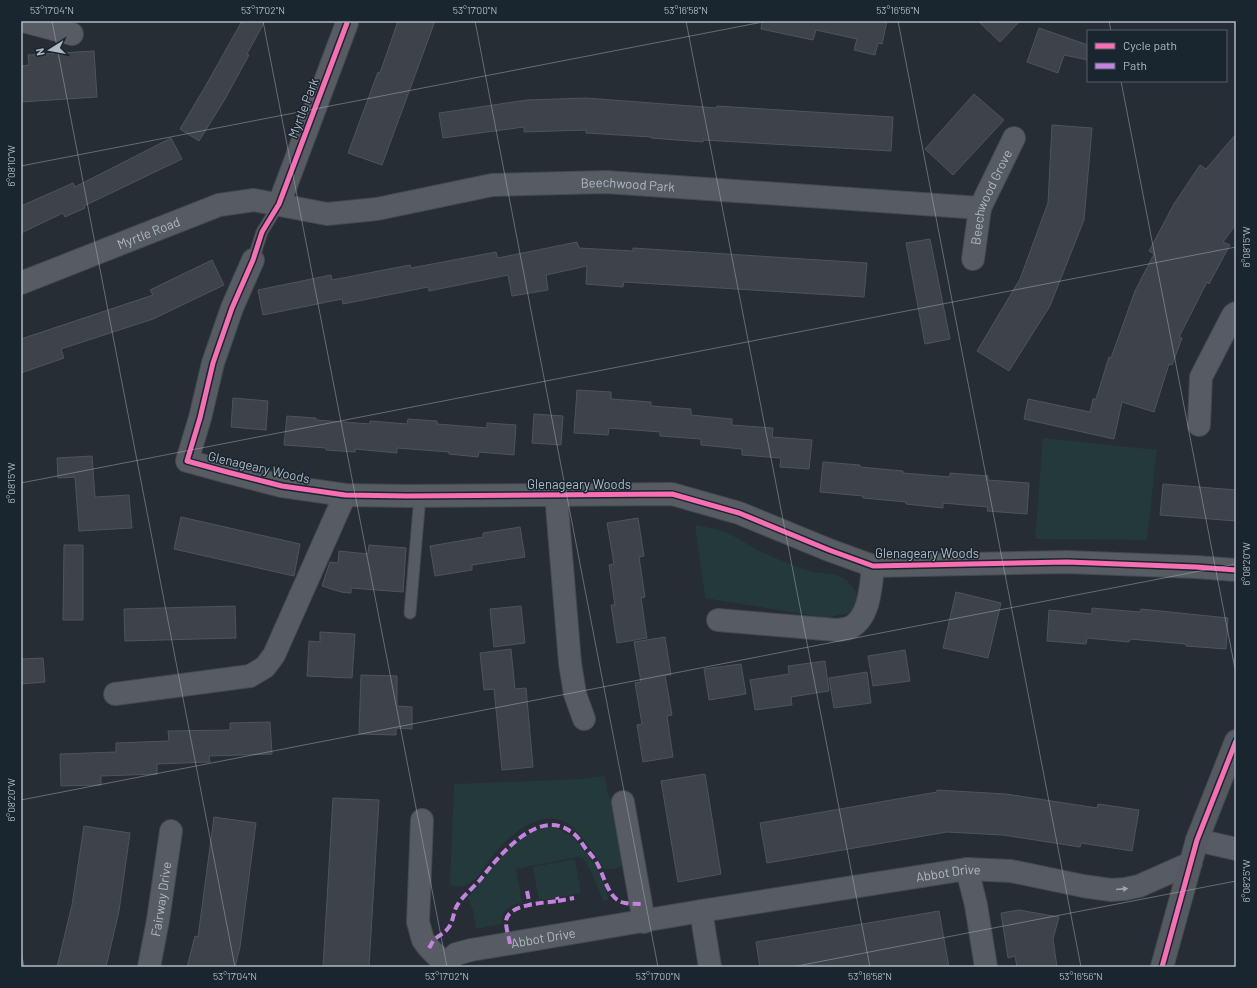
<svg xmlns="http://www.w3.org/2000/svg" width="1257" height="988" font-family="Barlow,sans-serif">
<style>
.green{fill:#23393a}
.building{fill:#3d4349;stroke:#4e545c}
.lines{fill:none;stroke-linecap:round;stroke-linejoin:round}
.lane-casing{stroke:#44494f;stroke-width:13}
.street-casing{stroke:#44494f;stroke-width:24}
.secondary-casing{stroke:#44494f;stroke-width:24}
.lane{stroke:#565c62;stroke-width:11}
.street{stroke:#565c62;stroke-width:22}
.secondary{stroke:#555a61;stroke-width:22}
.quiet{stroke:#c483df;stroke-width:4;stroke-dasharray:8 4;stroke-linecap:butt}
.cycleway-casing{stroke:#19252f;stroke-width:8}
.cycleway{stroke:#f96db3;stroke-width:5}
.oneway{fill:#99a2ae}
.ticks{fill:none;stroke:#afbac7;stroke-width:1;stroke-opacity:0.45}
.labels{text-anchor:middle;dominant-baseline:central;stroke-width:3;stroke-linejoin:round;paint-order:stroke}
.street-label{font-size:13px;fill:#afbac7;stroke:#19252f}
.neatline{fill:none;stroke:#afbac7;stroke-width:1.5}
.ticks-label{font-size:10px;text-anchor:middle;fill:#afbac7}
</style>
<rect width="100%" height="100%" fill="#262d34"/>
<g class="green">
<polygon points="1043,438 1157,450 1147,540 1035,539"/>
<path d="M695,525C706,527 718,529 728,533C736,537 744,542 752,547C768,555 786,563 803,569C816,575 834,570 847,581C860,592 858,600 851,613L829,617H821L705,598Z"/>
<path d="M605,776L607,792L612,801L623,866L613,869H604C596,856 578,828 565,822C538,809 510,836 494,854C485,864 480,878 468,884C463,888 456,887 450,885L454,784L582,779Z"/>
<path d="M543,827C576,824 603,872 609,900L603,901C597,886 592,870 582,858L577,857L516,869L522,903C510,904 500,911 502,924L476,929L473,911L468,898L498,860L510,847L537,829Z"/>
<polygon points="575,859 581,893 539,901 533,867"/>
</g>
<g class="building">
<polygon points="242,21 265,21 247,54 249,55 225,99 199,141 180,129 205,87"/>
<polygon points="398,21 435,21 382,165 348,153 378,72 380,73"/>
<polygon points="762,21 887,21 882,44 878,43 875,55 854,50 857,39 816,30 813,40 761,29"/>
<polygon points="978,21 1020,21 1000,42"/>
<polygon points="1039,28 1088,45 1088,60 1064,55 1058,73 1027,62"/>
<polygon points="94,51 97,97 21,102 21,66 29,65 28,55"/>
<polygon points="974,94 1004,120 953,175 925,149"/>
<polygon points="586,98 717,108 717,106 893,117 891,151 703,140 703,142 651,138 651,137 586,133 586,130 524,132 524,127 443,138 439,113 527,100"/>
<polygon points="1052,125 1092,128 1084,220 1050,306 1009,371 977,351 1020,279 1048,203"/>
<polygon points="1236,134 1236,224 1223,242 1230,245 1209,284 1207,282 1179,337 1182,338 1172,365 1169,364 1154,412 1122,402 1114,439 1024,419 1028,399 1090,412 1093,399 1096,399 1109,357 1111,358 1135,291 1154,254 1149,251 1174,204 1200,165 1206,169"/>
<polygon points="171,138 182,159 84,206 85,208 65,217 63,213 21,233 21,206 73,183 75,187"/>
<polygon points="930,239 950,339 925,344 906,243"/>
<polygon points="577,242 579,248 633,251 633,248 867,263 864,297 624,282 623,287 586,284 587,266 546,275 548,290 512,296 508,275 429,291 428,287 343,304 342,299 263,315 258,290 331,275 332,280 410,265 411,268 496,252 498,258"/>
<polygon points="212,260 224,285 153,319 61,349 64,358 21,373 21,339 153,295 150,290"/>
<polygon points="577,390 611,392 611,399 651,402 651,406 691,409 691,415 732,419 732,425 773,428 772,437 812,440 809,469 780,467 781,458 742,455 742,449 701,445 701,439 660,436 660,432 609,428 608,435 574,433"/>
<polygon points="233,398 268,401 266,430 231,427"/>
<polygon points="534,414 563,416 561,445 532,443"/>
<polygon points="287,416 316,418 316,420 370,424 370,421 407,424 408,419 437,421 437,424 487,428 487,423 516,425 514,455 479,452 478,457 449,454 449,452 397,448 397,453 355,449 355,452 326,450 326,448 284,445"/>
<polygon points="92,456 95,497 129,495 132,528 79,531 75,477 58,478 57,458"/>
<polygon points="823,462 860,465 860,467 903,471 903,473 950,477 950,473 988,476 988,480 1029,483 1027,514 987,511 988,507 943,503 943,508 906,504 906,502 863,498 863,496 820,492"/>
<polygon points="1163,484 1236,490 1236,521 1160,515"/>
<polygon points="181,517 300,544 294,576 174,549"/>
<polygon points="638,518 644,556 639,557 645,597 641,598 647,638 617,643 611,605 615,605 609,565 614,564 607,523"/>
<polygon points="520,527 525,557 472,565 472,570 435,576 430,546 483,537 483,533"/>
<polygon points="64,545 83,545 83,620 63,620"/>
<polygon points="369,545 406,548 403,592 351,588 351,593 341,592 322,586 330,562 338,563 339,551 368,554"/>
<polygon points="956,592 1001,603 988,658 943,648"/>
<polygon points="235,606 236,638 125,641 124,609"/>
<polygon points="521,606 525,643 494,647 490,609"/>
<polygon points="1092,608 1140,612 1141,609 1228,618 1226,649 1186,646 1186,644 1130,639 1129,642 1087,638 1086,644 1047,641 1049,610 1092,614"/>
<polygon points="320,632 355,634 352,678 307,676 309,641 320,642"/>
<polygon points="665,637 671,675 665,675 672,715 667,716 673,757 643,762 637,725 642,724 635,683 641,682 634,642"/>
<polygon points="511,649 515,689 526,688 533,767 502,770 494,689 484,690 480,653"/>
<polygon points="905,650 910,681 873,686 868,656"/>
<polygon points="43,658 45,682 21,684 21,659"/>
<polygon points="825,661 829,691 791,697 792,705 755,710 750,680 789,674 788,666"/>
<polygon points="741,664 746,694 709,700 704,669"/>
<polygon points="867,672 871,703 834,708 829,678"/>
<polygon points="361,675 397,676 397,706 412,707 412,729 396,728 396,735 359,734"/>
<polygon points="270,722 272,754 209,756 210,762 157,764 157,774 101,776 101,785 61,786 60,754 116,752 116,743 169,741 168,731 230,730 230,723"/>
<polygon points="705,774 721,874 678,882 661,781"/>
<polygon points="937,790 1006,794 1097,808 1098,804 1139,810 1132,851 1081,843 1080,847 1003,835 947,832 767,863 760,823 937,792"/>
<polygon points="333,798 379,800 369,967 323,967"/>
<polygon points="214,817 256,823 240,947 235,967 187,967 195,936 198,937"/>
<polygon points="84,826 130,833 119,911 106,967 57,967 72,905"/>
<polygon points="1019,910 1059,917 1053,939 1057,967 1017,967 1015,956 1008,958 1001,913"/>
<polygon points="939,911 949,967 760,967 756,942"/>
</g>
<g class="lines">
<defs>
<g id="lane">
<polyline points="253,260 262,232 279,204"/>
<polyline points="410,613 420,496"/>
</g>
<g id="street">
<polyline points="23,21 72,34"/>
<polyline points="279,204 347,23"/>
<path id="s1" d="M973,259L980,208L1014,138"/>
<polyline points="253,260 232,308 213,363 200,418 187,461 227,472 282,486 345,495 407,496 672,494 739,513 829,550 873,566 1067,562 1196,567 1236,570"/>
<path id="s2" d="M21,283L219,205L254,200L327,214L377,209L492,185L606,182L980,208"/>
<polyline points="1199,425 1201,377 1233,315 1236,313"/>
<polyline points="556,494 570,663 575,694 584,719"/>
<path d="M718,620L836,630C840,630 845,629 849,628C870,619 871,585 873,566"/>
<polyline points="115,694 250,676 265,667 274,655 345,495"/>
<polyline points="623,802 644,922"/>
<polyline points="422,820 418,922 423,940 429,948 445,964"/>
<polyline points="1197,840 1236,849"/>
<polyline points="967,869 976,905 986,967"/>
<path id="s3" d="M149,967L158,920L171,831"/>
<path id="s4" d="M443,967L456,954L471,950L701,911"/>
<path id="s5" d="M710,967L701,911L967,869L1011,871L1083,886L1111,890L1125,889L1139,886L1191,863"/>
</g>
<polyline id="secondary" points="1162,967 1197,840 1236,741"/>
</defs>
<use href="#lane" class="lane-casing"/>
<use href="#street" class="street-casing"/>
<use href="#secondary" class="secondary-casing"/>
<use href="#lane" class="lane"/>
<use href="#street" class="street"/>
<use href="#secondary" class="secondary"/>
<g class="quiet">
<polyline points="527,891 530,906"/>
<polyline points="558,901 574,898"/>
<path d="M510,944C509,937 506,929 506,922C506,904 544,903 558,901L557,897"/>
<path d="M429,948C431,945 433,940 436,938C441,934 445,933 449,927C454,920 453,911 458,904C464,895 473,888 480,880C498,857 537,808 570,831C577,835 581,842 586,849C590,853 594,858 597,863C605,877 608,900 625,903C630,904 636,904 641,904"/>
</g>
<defs>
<g id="cycleway">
<polyline points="347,23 279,204 262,232 253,260 232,308 213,363 200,418 187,461 227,472 282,486 345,495 407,496 672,494 739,513 829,550 873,566 1067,562 1196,567 1236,570"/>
<polyline points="1162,967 1197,840 1236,741"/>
</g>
</defs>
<use href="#cycleway" class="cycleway-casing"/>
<use href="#cycleway" class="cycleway"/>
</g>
<defs><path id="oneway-solid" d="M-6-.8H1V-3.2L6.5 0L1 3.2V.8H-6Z"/></defs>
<use class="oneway" href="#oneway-solid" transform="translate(1122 889) rotate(-5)"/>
<path class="ticks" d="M52,21L235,967M263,21L447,967M475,21L658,967M686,21L870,967M898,21L1081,967M1109,21L1111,31M1121,81L1236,674M21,166L768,21M21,483L1236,247M21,800L1236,564M21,952L24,967M792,967L1236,881"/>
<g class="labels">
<g class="street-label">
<text transform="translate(303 108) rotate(-69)">Myrtle Park</text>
<text stroke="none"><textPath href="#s2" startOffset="626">Beechwood Park</textPath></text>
<text stroke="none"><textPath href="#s1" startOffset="65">Beechwood Grove</textPath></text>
<text stroke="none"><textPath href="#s2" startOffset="137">Myrtle Road</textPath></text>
<text transform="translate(259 467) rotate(13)">Glenageary Woods</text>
<text x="579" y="484">Glenageary Woods</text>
<text x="927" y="553">Glenageary Woods</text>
<text stroke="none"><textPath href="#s5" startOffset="307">Abbot Drive</textPath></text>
<text stroke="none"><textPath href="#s3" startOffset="69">Fairway Drive</textPath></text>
<text stroke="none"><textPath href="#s4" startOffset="107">Abbot Drive</textPath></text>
</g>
</g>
<rect width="1257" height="988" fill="none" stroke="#19252f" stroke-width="44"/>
<rect x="1087" y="30" width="140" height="52" fill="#19252f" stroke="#55616c"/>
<rect x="1095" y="43" width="20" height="6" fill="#f96db3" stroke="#55616c"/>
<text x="1123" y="50" font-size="12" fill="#afbac7">Cycle path</text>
<rect x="1095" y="63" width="20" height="6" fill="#c483df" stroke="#55616c"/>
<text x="1123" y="70" font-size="12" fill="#afbac7">Path</text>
<g transform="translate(50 50) rotate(259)" stroke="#19252f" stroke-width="3" paint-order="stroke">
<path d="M0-3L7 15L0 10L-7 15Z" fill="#afbac7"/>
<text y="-6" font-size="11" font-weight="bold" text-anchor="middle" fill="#afbac7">N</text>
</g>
<rect x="22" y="22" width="1213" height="944" class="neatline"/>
<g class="ticks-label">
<text x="52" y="14">53°17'04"N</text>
<text x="263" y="14">53°17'02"N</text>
<text x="475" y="14">53°17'00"N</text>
<text x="686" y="14">53°16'58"N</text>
<text x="898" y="14">53°16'56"N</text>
<text transform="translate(11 166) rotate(-90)" y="4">6°08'10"W</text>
<text transform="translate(1246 247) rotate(-90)" y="4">6°08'15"W</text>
<text transform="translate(11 483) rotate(-90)" y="4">6°08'15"W</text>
<text transform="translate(1246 564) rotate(-90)" y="4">6°08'20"W</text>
<text transform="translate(11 800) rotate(-90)" y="4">6°08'20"W</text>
<text transform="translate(1246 881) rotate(-90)" y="4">6°08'25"W</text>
<text x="235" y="980">53°17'04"N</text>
<text x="447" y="980">53°17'02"N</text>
<text x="658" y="980">53°17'00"N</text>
<text x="870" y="980">53°16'58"N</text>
<text x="1081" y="980">53°16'56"N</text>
</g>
</svg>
